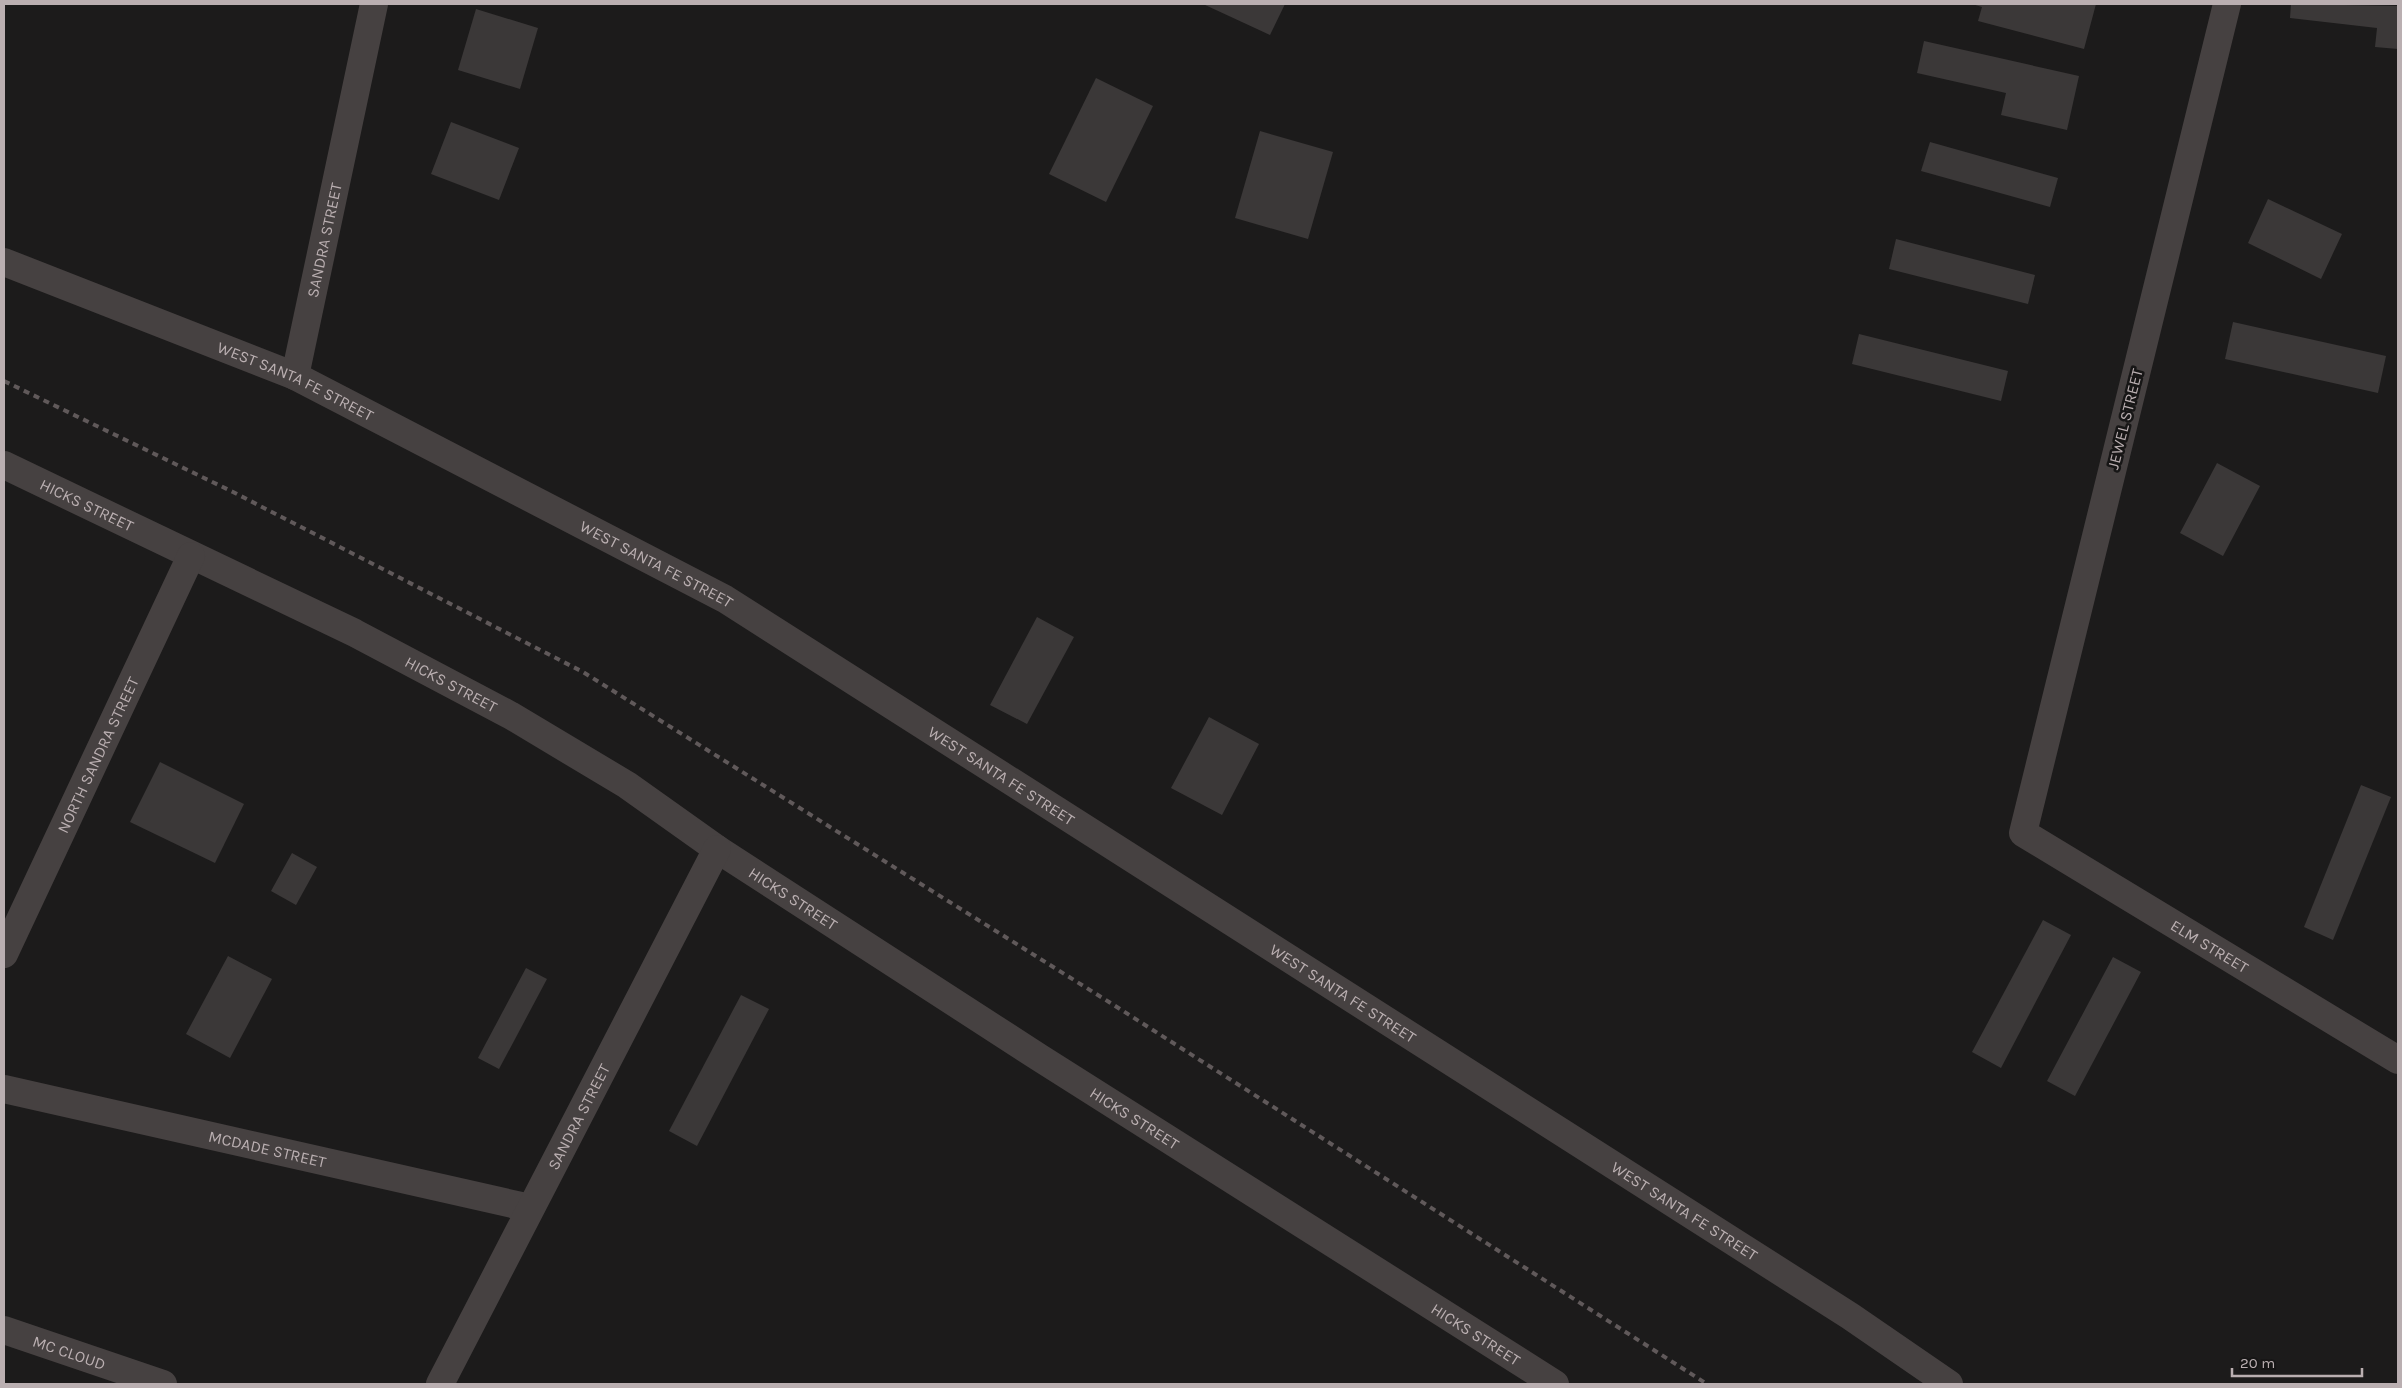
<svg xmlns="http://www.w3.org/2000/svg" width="2402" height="1388" font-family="Karla,sans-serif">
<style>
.building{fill:#3b3838}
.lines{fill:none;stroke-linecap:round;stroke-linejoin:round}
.street{stroke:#464141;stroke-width:28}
.rail{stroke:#60595a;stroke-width:4;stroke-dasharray:6 5;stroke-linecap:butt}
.labels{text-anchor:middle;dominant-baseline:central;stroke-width:5;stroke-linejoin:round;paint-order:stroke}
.street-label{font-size:16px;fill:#baafb1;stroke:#171616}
</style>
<rect width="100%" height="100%" fill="#1c1b1b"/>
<g class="building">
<polygon points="1203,4 1285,4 1270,35"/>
<polygon points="1972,4 2096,4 2084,49 1978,21 1982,7"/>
<polygon points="2291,4 2398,6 2398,49 2375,47 2377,28 2290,18"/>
<polygon points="476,9 538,28 520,89 458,70"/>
<polygon points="1924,41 2079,76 2067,130 2001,115 2006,93 1917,73"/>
<polygon points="1096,78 1153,106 1106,202 1049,174"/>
<polygon points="451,122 519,148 499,200 431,174"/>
<polygon points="1260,131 1333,152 1308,239 1235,218"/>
<polygon points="1930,142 2058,178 2050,207 1921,171"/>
<polygon points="2268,199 2342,234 2321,279 2248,243"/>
<polygon points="1896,239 2035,275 2028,304 1889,269"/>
<polygon points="2233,322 2386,356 2378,393 2225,359"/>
<polygon points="1859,334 2008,371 2001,401 1852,364"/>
<polygon points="2217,463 2260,486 2223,556 2180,533"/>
<polygon points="1037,617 1074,637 1027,724 990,705"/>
<polygon points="1209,717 1259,744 1222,815 1171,788"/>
<polygon points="160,762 244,804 215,863 130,822"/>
<polygon points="2361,785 2391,797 2333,940 2304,927"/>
<polygon points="292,853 317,867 296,905 271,891"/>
<polygon points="2043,920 2071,935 2001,1068 1972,1052"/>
<polygon points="228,956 272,979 230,1058 186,1034"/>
<polygon points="2113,957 2141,972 2075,1096 2047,1081"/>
<polygon points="526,968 547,979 499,1069 478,1058"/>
<polygon points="741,995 769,1009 697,1146 669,1131"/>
</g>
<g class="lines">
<g class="street">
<path id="s1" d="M2227,4L2023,833L2398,1060"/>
<path id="s2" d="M4,262L295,376L725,599L1850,1316L1949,1384"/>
<path id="s3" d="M295,376L374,4"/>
<path id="s4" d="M4,465L355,633L510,715L627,785L717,849L1040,1058L1555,1384"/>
<path id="s5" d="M4,954L191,556"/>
<path id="s6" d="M4,1089L530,1208"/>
<path id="s7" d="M4,1330L163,1384"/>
<path id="s8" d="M440,1384L717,849"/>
</g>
<polyline class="rail" points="4,381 233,492 583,672 1109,1002 1707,1384"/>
</g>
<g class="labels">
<g class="street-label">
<text stroke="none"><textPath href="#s3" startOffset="139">SANDRA STREET</textPath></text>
<text stroke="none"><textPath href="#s2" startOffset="315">WEST SANTA FE STREET</textPath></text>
<text transform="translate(2125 419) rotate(-76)">JEWEL STREET</text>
<text stroke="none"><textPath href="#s4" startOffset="92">HICKS STREET</textPath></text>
<text stroke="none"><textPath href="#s2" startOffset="720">WEST SANTA FE STREET</textPath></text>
<text stroke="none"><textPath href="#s4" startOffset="498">HICKS STREET</textPath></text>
<text stroke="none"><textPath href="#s5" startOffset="220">NORTH SANDRA STREET</textPath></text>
<text stroke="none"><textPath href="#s2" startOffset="1125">WEST SANTA FE STREET</textPath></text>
<text stroke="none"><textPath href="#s4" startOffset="902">HICKS STREET</textPath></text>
<text stroke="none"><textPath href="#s1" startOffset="1072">ELM STREET</textPath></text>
<text stroke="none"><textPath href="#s2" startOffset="1530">WEST SANTA FE STREET</textPath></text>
<text stroke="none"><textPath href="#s8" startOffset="301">SANDRA STREET</textPath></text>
<text stroke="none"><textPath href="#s4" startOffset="1308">HICKS STREET</textPath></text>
<text stroke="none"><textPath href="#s6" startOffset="270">MCDADE STREET</textPath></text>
<text stroke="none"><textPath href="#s2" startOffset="1935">WEST SANTA FE STREET</textPath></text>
<text stroke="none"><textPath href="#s4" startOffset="1712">HICKS STREET</textPath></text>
<text stroke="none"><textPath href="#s7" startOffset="69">MC CLOUD</textPath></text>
</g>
</g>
<rect width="2402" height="1388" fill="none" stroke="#baafb1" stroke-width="10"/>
<path d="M2232 1368v8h130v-8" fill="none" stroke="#baafb1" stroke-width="2.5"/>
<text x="2240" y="1368" font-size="15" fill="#baafb1" stroke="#171616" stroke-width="4" paint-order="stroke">20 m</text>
</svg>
